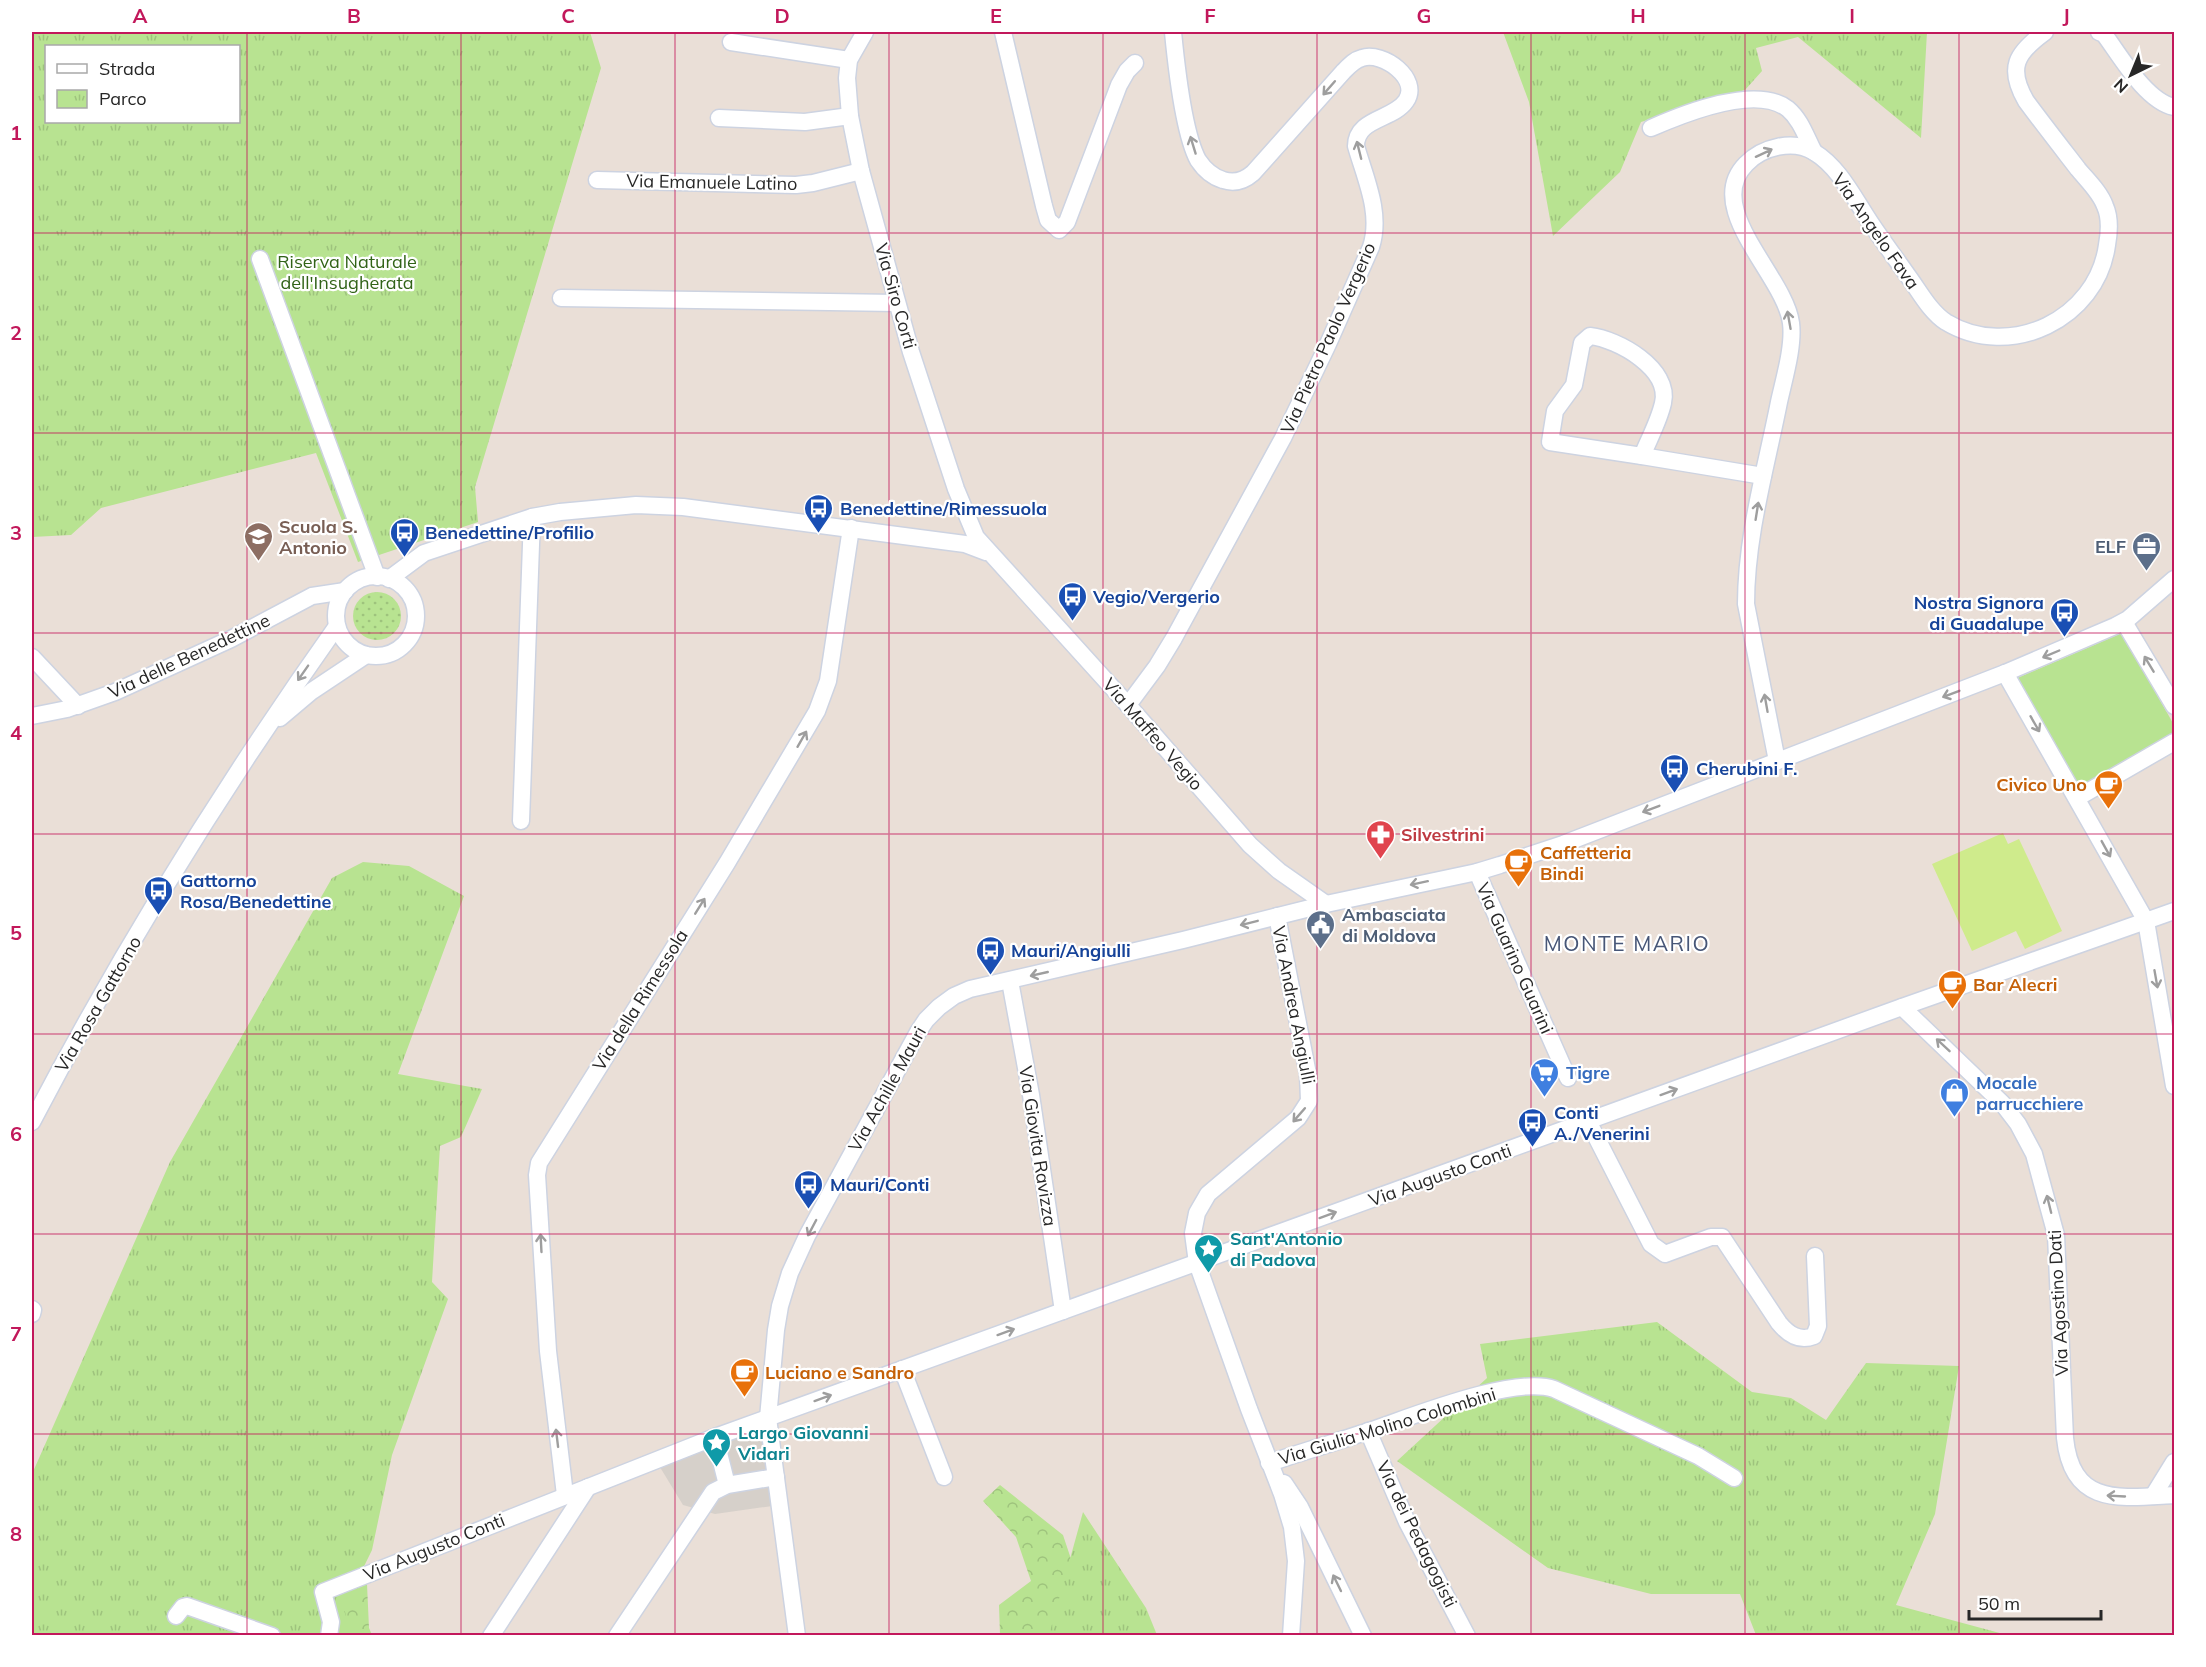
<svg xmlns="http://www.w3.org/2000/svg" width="2206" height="1667" font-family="Mulish,sans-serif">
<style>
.grass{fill:url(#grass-dots)}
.forest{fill:url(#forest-crowns)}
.park{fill:url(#park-tufts);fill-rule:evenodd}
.garden{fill:#b8e391}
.pitch{fill:#cfeb8c}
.plaza{fill:#d6d0ca}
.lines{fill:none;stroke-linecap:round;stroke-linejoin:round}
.minor-casing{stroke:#cdd3e1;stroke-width:19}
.minor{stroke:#fff;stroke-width:16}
.oneway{stroke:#9e9e9e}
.grid{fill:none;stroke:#c2185b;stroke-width:1.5;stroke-opacity:0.55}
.labels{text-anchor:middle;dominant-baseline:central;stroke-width:4.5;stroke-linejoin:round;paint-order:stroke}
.street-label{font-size:18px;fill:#272727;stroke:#fff}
.park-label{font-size:18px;fill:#316317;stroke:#fff}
.transit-label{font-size:18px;font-weight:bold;fill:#164399;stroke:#fff;text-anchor:start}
.education-label{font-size:18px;font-weight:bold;fill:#785e54;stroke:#fff;text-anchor:start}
.service-label{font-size:18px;font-weight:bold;fill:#4e5e75;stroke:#fff;text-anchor:end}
.food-label{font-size:18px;font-weight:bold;fill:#c56008;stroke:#fff;text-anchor:start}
.health-label{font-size:18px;font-weight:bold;fill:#be3a42;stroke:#fff;text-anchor:start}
.shop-label{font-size:18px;font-weight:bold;fill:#366cbe;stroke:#fff;text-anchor:start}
.culture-label{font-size:18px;font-weight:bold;fill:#0d838f;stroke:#fff;text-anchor:start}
.quarter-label{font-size:21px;letter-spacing:1.5px;fill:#475677;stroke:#fff}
.neatline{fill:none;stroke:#c2185b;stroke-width:2}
.grid-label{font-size:20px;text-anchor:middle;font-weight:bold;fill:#c2185b}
</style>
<defs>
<pattern id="grass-dots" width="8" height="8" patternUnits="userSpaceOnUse" patternTransform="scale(1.5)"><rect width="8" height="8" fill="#b8e391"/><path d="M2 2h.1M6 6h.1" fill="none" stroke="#9ec37d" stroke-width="1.8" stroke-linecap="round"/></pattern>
<pattern id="forest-crowns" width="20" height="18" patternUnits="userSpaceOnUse" patternTransform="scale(1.5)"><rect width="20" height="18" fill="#b8e391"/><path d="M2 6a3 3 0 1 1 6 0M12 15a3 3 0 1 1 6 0" fill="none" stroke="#9ec37d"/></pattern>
<pattern id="park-tufts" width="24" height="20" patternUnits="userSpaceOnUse" patternTransform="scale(1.5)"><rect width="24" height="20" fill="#b8e391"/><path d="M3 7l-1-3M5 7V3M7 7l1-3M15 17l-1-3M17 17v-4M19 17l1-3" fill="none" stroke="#9ec37d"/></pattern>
</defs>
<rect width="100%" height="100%" fill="#eadfd7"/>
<circle class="grass" cx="377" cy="616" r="24"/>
<g class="forest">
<polygon points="1000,1485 1063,1535 1083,1595 1076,1635 1000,1635 999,1605 1031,1581 1016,1537 983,1501"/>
<polygon points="367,1584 369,1628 372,1635 337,1635 334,1597"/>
</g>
<g class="park">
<path d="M32,32H590L601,68L475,487L478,522L358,562L316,453L101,508L71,535L32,537ZM46,46H238V122H46Z"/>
<polygon points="1503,32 1927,32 1921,138 1798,37 1756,48 1762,71 1745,90 1641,122 1620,172 1553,236 1529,102"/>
<polygon points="363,862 409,866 464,896 398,1074 482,1089 461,1137 440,1146 432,1282 448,1299 392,1455 372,1550 344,1607 349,1630 352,1635 32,1636 32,1474 170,1162 332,878"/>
<polygon points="1657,1322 1752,1392 1791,1398 1826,1420 1866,1363 1959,1366 1935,1514 1896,1605 2007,1635 1756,1635 1740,1594 1651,1594 1548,1568 1397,1461 1487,1378 1480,1344"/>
<polygon points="1083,1512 1146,1608 1157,1635 1049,1635"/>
</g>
<polygon class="garden" points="2122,633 2174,725 2174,736 2080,789 2015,679"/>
<polygon class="pitch" points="2003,833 2008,844 2019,839 2062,931 2025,949 2016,931 1972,951 1932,864"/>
<polygon class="plaza" points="768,1418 779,1505 715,1514 683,1505 655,1459"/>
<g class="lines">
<defs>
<g id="minor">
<polyline points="865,32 849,60 847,78 850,116 861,171 911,352 956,489 976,537 1128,705 1250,845 1279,871 1326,904"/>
<polyline points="1003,32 1044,206 1048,220 1059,230 1067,222 1119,85 1127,71 1135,63"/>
<path d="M2099,32L2104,34C2121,57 2146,101 2174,107"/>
<polyline points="731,42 849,60"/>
<polyline points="719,118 805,122 850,116"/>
<path d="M1651,128C1683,114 1756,84 1788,109C1801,120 1806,137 1814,152"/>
<polyline points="597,180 796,185 813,183 861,171"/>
<polyline points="260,259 377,577"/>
<polyline points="561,298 897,303"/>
<path d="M1590,336C1618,339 1671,369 1663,403C1659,421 1649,439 1642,456L1550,442L1555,411L1574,385L1582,343Z"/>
<polyline points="1642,456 1763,476"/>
<circle cx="376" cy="616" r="40"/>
<polyline points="389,579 424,553 532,517 560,512 636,505 683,507 965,544 986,552"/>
<polyline points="2124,622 2174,706"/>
<polyline points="32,657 78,706"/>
<polyline points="2005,673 2146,921 2174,1086"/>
<path d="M1128,705L1157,666L1174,638L1283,438L1328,344L1371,247C1382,213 1365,178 1356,146C1356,118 1393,120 1406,101C1421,79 1383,51 1362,58C1354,60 1349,66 1343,72L1253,173C1245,180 1235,184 1223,180C1213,177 1204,169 1198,160C1184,134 1176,63 1173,32"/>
<polyline points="32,716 67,709 115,692 231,639 312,596 345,591"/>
<polyline points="280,718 312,691 366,655"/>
<path d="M1777,761L1746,604C1746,536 1766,468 1779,402C1784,379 1794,346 1791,323C1785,276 1702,208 1746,164C1762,147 1793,139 1814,152C1839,167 1854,198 1870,222C1884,243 1899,263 1913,283C1922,296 1932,313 1946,322C2010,361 2097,319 2107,245C2109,234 2110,217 2105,206C2100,192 2087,180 2078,169C2061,147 2043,124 2026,101C2007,68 2016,53 2045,32"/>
<polyline points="2077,798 2174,742"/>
<polyline points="521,821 532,517"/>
<polyline points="1477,872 1568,1078"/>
<polyline points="1277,916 1308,1074 1309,1101 1298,1118 1208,1194 1197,1213 1193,1233 1197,1263 1249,1409 1282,1494 1292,1527 1296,1561 1291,1636"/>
<polyline points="1010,981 1031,1095 1063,1311"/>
<path d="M1902,1007L2002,1103L2018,1124L2034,1154L2056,1235L2065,1438C2072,1507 2121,1498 2174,1495"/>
<path d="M1588,1121L1651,1244L1665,1254L1711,1237H1722L1779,1323C1788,1334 1799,1342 1814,1336L1818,1326L1815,1256"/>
<path d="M32,1122C122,950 225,784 337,626"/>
<polyline points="32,1309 33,1310 32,1314"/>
<polyline points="902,1369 944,1477"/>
<polyline points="1368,1431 1407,1522 1467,1636"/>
<polyline points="715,1437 727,1485"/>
<path d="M1269,1463C1302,1452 1336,1442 1369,1431C1411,1417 1514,1375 1554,1389L1698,1456L1734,1478"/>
<polyline points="1284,1483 1300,1507 1363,1636"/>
<polyline points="565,1495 548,1351 537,1175 539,1163 727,863 817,711 828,681 851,528"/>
<polyline points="2153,1496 2174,1462"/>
<polyline points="176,1616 183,1607 187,1606 272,1636"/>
<polyline points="329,1636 331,1622 323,1592 715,1437 1902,1007 2174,911"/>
<polyline points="491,1636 588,1487"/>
<polyline points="617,1636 713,1492 727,1485 776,1477"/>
<polyline points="797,1636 768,1418 776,1330 780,1306 790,1273 807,1236 918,1032 926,1020 939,1007 954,996 970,989 1183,940 1326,904 1477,872 1500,865 1563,844 2005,673 2115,626 2128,619 2174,579"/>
</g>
</defs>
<use href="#minor" class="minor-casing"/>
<use href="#minor" class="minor"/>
</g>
<defs><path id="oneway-shaft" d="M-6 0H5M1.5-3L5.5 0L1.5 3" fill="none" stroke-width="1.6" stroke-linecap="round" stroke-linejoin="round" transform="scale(1.5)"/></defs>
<g class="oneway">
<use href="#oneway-shaft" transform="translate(1329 88) rotate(131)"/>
<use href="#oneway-shaft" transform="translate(1193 145) rotate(-107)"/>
<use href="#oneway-shaft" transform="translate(1359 150) rotate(-104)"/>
<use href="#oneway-shaft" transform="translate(1764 153) rotate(-25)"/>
<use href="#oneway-shaft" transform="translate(1789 320) rotate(-100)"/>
<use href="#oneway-shaft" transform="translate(1757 511) rotate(-81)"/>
<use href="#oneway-shaft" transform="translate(2051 654) rotate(157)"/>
<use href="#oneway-shaft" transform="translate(2149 664) rotate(-121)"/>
<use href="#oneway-shaft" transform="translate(303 673) rotate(125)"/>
<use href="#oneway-shaft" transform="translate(1951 694) rotate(159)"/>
<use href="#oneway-shaft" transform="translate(1766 703) rotate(-100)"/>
<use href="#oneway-shaft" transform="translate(2035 724) rotate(60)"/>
<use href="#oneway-shaft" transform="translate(802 739) rotate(-60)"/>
<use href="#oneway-shaft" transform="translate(1651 809) rotate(159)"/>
<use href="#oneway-shaft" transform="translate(2106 849) rotate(61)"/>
<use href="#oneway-shaft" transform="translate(1419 883) rotate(168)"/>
<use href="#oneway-shaft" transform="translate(700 906) rotate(-58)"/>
<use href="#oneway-shaft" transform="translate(1249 923) rotate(166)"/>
<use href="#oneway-shaft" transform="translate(1039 974) rotate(167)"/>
<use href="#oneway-shaft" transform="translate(2156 979) rotate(80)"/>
<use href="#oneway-shaft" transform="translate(1943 1045) rotate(-137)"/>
<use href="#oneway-shaft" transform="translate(1669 1092) rotate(-20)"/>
<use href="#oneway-shaft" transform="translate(1299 1115) rotate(131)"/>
<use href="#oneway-shaft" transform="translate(2049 1204) rotate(-104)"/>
<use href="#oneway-shaft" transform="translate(1328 1215) rotate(-20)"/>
<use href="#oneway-shaft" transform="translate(812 1228) rotate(118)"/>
<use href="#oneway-shaft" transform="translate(541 1243) rotate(-93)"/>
<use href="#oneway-shaft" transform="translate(1006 1332) rotate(-20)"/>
<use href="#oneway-shaft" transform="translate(823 1398) rotate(-20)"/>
<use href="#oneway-shaft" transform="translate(557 1438) rotate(-97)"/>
<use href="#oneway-shaft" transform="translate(2116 1496) rotate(-177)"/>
<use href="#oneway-shaft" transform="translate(1337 1583) rotate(-116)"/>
</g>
<path class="grid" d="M247,32V1636M461,32V1636M675,32V1636M889,32V1636M1103,32V1636M1317,32V1636M1531,32V1636M1745,32V1636M1959,32V1636M32,233H2174M32,433H2174M32,633H2174M32,834H2174M32,1034H2174M32,1234H2174M32,1434H2174"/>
<defs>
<symbol id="bus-pin" viewBox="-11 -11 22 30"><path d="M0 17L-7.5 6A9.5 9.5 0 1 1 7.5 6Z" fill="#1a4fb4" stroke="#fff"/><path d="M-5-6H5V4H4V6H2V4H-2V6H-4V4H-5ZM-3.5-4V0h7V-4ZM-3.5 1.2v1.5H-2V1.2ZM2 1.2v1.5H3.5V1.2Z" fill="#fff"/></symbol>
<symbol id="school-pin" viewBox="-11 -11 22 30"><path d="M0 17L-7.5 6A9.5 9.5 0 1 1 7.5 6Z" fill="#8d6e63" stroke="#fff"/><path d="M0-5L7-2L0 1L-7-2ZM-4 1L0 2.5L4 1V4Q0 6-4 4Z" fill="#fff"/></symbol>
<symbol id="office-pin" viewBox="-11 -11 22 30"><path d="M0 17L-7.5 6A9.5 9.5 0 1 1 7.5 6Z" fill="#5c6f8a" stroke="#fff"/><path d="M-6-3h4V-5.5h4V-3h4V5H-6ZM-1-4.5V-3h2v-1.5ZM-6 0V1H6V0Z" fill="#fff"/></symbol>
<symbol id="cafe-pin" viewBox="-11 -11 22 30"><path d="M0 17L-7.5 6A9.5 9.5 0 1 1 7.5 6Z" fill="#e8710a" stroke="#fff"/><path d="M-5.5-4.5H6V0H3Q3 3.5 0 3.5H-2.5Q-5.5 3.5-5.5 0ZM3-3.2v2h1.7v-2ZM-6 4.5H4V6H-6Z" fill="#fff"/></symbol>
<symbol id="pharmacy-pin" viewBox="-11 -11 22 30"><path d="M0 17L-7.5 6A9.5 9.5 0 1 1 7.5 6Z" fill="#e0444e" stroke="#fff"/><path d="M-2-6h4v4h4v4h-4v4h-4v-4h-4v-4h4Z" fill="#fff"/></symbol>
<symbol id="civic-pin" viewBox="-11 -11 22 30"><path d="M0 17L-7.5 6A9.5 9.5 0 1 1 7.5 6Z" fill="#5c6f8a" stroke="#fff"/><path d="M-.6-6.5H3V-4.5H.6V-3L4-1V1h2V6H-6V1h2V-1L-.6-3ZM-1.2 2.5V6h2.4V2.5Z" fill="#fff"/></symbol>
<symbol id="supermarket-pin" viewBox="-11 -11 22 30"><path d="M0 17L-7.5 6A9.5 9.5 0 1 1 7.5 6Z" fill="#3f7fe0" stroke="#fff"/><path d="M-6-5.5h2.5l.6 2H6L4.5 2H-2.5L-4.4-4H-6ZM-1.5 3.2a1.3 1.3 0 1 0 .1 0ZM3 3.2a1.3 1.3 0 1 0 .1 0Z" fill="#fff"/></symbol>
<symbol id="shop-pin" viewBox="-11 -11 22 30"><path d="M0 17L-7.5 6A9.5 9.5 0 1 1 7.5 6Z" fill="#3f7fe0" stroke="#fff"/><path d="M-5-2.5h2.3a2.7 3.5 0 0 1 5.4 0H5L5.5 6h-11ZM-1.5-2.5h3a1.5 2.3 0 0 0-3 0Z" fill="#fff"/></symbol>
<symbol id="sight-pin" viewBox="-11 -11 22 30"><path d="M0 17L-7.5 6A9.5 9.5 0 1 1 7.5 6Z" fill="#0f9aa8" stroke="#fff"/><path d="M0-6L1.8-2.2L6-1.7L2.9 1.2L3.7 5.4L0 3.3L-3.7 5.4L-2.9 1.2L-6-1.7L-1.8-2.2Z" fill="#fff"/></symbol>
</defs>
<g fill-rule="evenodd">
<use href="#bus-pin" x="802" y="492" width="33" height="45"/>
<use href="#bus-pin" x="388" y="516" width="33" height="45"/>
<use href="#school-pin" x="242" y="520" width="33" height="45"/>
<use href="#office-pin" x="2130" y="530" width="33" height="45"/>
<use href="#bus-pin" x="1056" y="580" width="33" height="45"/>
<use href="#bus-pin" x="2048" y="596" width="33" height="45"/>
<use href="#bus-pin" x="1658" y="752" width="33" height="45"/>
<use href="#cafe-pin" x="2092" y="768" width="33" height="45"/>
<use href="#pharmacy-pin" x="1364" y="818" width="33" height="45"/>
<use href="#cafe-pin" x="1502" y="846" width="33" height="45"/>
<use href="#bus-pin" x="142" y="874" width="33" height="45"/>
<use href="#civic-pin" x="1304" y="908" width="33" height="45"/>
<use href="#bus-pin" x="974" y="934" width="33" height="45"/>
<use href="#cafe-pin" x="1936" y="968" width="33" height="45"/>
<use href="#supermarket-pin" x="1528" y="1056" width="33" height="45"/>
<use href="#shop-pin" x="1938" y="1076" width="33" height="45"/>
<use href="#bus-pin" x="1516" y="1106" width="33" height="45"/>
<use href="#bus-pin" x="792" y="1168" width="33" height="45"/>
<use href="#sight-pin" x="1192" y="1232" width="33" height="45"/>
<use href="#cafe-pin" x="728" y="1356" width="33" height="45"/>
<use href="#sight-pin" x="700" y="1426" width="33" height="45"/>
</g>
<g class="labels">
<g class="street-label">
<text transform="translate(712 182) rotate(1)">Via Emanuele Latino</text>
<text transform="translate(1876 231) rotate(55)">Via Angelo Fava</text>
<text transform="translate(896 296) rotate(74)">Via Siro Corti</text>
<text transform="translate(1328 338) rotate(-66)">Via Pietro Paolo Vergerio</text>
<text transform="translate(189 656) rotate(-25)">Via delle Benedettine</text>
<text transform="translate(1153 734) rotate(49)">Via Maffeo Vegio</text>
<text transform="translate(1515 958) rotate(66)">Via Guarino Guarini</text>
<text transform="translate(640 1000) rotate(-58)">Via della Rimessola</text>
<text transform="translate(98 1004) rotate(-60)">Via Rosa Gattorno</text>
<text transform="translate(1294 1005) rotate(79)">Via Andrea Angiulli</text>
<text transform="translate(887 1089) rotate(-61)">Via Achille Mauri</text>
<text transform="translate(1038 1146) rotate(81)">Via Giovita Ravizza</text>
<text transform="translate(1440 1175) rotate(-20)">Via Augusto Conti</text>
<text transform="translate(2058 1303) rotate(-93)">Via Agostino Dati</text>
<text transform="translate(1387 1426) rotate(-17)">Via Giulia Molino Colombini</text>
<text transform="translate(1417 1534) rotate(64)">Via dei Pedagogisti</text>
<text transform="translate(434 1547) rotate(-22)">Via Augusto Conti</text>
</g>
<g class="park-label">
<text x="347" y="261">Riserva Naturale<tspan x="347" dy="21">dell'Insugherata</tspan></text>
</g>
<g class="transit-label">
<text x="840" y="508">Benedettine/Rimessuola</text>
<text x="425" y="532">Benedettine/Profilio</text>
<text x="1093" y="596">Vegio/Vergerio</text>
<text x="2044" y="602" text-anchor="end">Nostra Signora<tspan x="2044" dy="21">di Guadalupe</tspan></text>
<text x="1696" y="768">Cherubini F.</text>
<text x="180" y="880">Gattorno<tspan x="180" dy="21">Rosa/Benedettine</tspan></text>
<text x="1011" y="950">Mauri/Angiulli</text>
<text x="1554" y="1112">Conti<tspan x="1554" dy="21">A./Venerini</tspan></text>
<text x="830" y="1184">Mauri/Conti</text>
</g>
<g class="education-label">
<text x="279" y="526">Scuola S.<tspan x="279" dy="21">Antonio</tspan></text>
</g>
<g class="service-label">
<text x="2126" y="546">ELF</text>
<text x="1342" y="914" text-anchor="start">Ambasciata<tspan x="1342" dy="21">di Moldova</tspan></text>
</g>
<g class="food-label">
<text x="2087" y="784" text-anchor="end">Civico Uno</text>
<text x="1540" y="852">Caffetteria<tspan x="1540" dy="21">Bindi</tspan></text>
<text x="1973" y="984">Bar Alecri</text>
<text x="765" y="1372">Luciano e Sandro</text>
</g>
<g class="health-label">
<text x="1401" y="834">Silvestrini</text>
</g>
<g class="shop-label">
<text x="1566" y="1072">Tigre</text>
<text x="1976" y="1082">Mocale<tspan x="1976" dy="21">parrucchiere</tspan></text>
</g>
<g class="culture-label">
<text x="1230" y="1238">Sant'Antonio<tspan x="1230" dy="21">di Padova</tspan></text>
<text x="738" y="1432">Largo Giovanni<tspan x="738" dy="21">Vidari</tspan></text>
</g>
<g class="quarter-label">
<text x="1627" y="943">MONTE MARIO</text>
</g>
</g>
<rect width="2206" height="1667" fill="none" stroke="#ffffff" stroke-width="66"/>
<rect x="45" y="45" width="195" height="78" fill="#ffffff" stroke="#a9a9a9" stroke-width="1.5"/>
<rect x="57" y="64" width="30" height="9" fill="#ffffff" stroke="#a9a9a9" stroke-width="1.5"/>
<text x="99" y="75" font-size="18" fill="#272727">Strada</text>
<rect x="57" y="90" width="30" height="18" fill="url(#park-tufts)" stroke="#a9a9a9" stroke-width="1.5"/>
<text x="99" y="105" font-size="18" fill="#272727">Parco</text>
<g transform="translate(2131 75) rotate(223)" stroke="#ffffff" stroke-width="4.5" paint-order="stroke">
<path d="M0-4.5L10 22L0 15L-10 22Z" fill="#272727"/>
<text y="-9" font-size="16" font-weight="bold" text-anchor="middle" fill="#272727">N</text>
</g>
<path d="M1969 1610v9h132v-9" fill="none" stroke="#272727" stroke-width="3"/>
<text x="1978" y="1610" font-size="18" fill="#272727" stroke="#ffffff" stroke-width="4.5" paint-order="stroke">50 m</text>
<rect x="33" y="33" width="2140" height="1601" class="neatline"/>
<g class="grid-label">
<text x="140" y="23">A</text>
<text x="354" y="23">B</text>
<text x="568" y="23">C</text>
<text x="782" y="23">D</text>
<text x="996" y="23">E</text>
<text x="1210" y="23">F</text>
<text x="1424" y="23">G</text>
<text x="1638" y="23">H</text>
<text x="1852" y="23">I</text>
<text x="2066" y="23">J</text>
<text x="16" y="140">1</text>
<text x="16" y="340">2</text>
<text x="16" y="540">3</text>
<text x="16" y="740">4</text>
<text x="16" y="940">5</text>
<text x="16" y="1141">6</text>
<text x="16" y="1341">7</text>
<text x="16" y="1541">8</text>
</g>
</svg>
